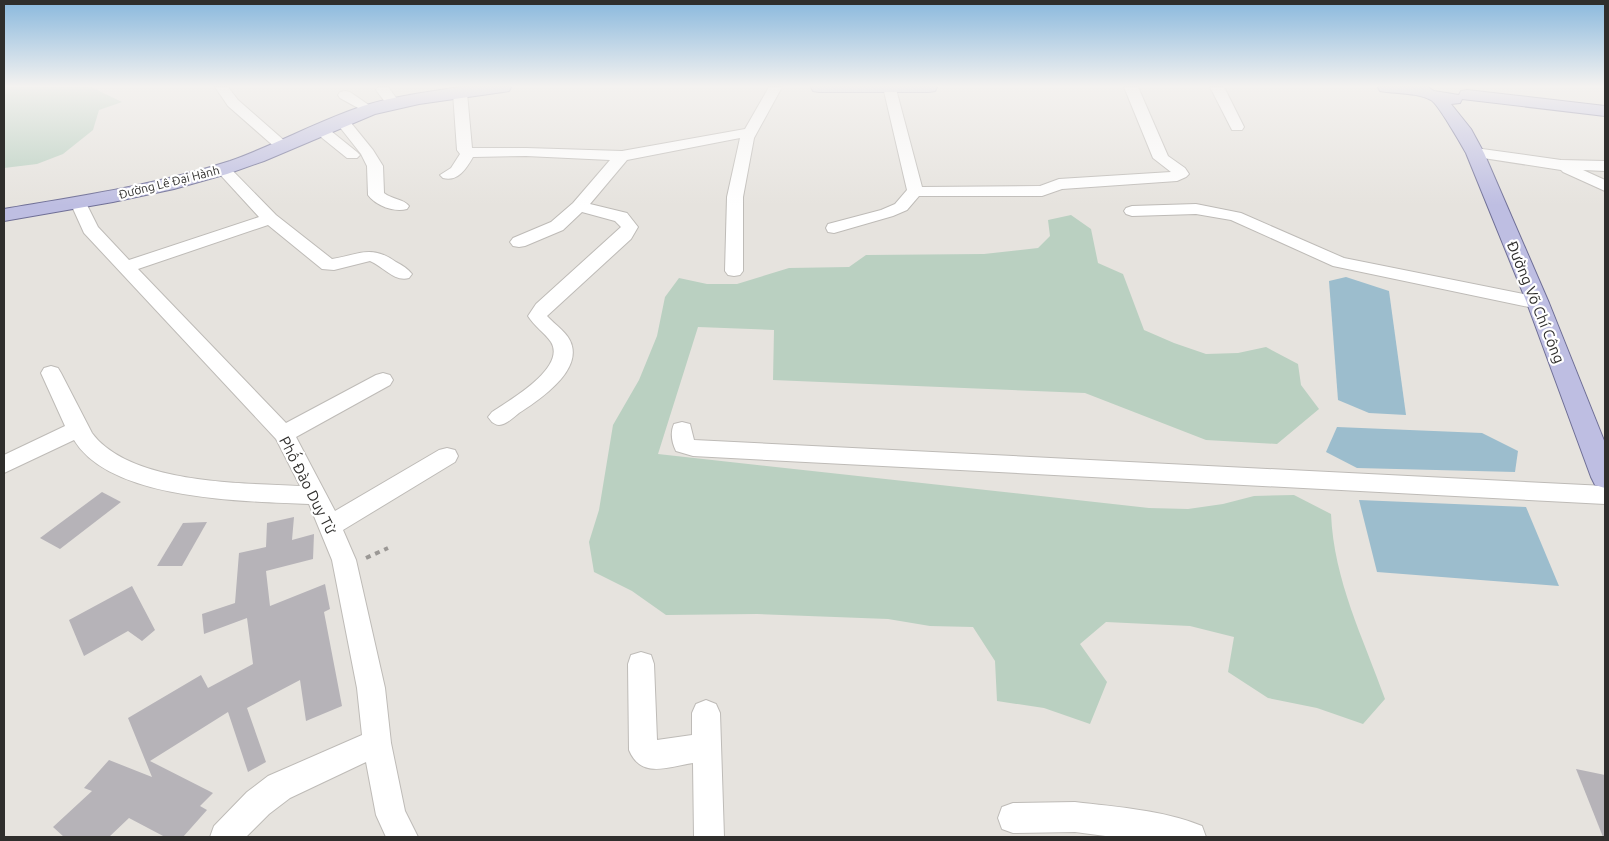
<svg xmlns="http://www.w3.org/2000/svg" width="1609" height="841" font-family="Ubuntu,sans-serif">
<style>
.green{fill:#bad0c1}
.water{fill:#9cbdcd}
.building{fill:#b6b3b8}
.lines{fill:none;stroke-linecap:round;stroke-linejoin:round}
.minor-casing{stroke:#bebbb7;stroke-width:2}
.major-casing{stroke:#6f6f96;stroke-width:2}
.path{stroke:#9b9895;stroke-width:4;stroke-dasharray:5 5;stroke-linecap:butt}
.minor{fill:#fff;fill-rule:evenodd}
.major{fill:#bebee2;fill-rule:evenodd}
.labels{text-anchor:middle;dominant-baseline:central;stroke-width:4.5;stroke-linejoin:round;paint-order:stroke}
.far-street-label{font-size:12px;fill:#2f2e2c;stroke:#fff}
.street-label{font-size:15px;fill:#2f2e2c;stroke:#fff}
</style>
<rect width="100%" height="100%" fill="#e6e3de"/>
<g class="green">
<polygon points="4,87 91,87 122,102 99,110 93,130 63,154 37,164 4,168"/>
<path d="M1071,215L1091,229L1098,263L1123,274L1144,330L1174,343L1206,354L1238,353L1266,347L1298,364L1301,385L1319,409L1277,444L1206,440L1085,393L773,380L774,330L698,327L658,454L1149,508L1188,509L1223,504L1254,496L1294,495L1331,514C1334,581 1363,637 1385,699L1363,724L1317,708L1268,698L1228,672L1234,637L1190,626L1106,622L1080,644L1107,682L1090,724L1044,708L997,701L995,661L973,627L930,626L888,619L757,614L666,615L632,591L594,572L589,542L599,510L613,425L639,380L657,336L665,297L679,278L707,284H737L789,268L849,267L866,255L984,254L1038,248L1050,236L1048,220Z"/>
</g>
<g class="water">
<polygon points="1346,277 1389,291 1406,415 1369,413 1338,400 1329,281"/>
<polygon points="1337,427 1482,433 1518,451 1515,472 1357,468 1326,452"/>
<polygon points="1359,500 1526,507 1559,586 1377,572"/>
</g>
<g class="building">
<polygon points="102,492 121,502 60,549 40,538"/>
<polygon points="294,517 292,540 314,534 313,559 266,571 270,606 325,584 330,609 324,612 342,706 306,721 300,680 247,708 266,762 248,772 228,712 150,761 213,793 200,806 207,810 183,837 165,837 129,818 109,837 64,837 53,827 92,791 84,788 109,760 152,777 128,718 201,675 208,688 253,664 247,618 204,634 202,614 235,603 239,553 266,547 267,523"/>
<polygon points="207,522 182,566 157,566 183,523"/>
<polygon points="132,586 155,630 142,641 128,631 84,656 69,620"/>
<polygon points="1576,769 1605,775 1605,837 1603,837"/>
</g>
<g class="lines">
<defs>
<g id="minor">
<polygon points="215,87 228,87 238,100 287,143 289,146 287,149 277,149 228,106"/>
<polygon points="378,87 388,87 400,103 398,106 388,106 376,90"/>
<path d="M769,87H782L754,138L743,197V271L740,275L734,276L728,275L725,271L727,197L740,138L627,160L590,204L627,213L638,227L631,239L547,316C555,325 569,333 572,346C579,373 539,400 519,413C514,417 506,425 499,425C496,425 494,423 492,422L488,417L492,412C508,401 567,368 551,342C545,333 534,326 528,316L536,304L621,227L615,221L582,212L563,230L525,246L519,247L513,246L510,242L513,238L551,222L573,203L610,160L526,156L473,157C466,169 458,182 443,178L440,175L451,168L460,154L457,150L453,93L455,90L460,89L467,93L472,148H526L622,151L745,129Z"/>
<polygon points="883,87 896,89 922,187 1040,186 1059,179 1171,172 1153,158 1124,87 1138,87 1168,156 1185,168 1189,174 1186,177 1177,181 1062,189 1042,196 919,196 907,210 893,216 834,233 828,232 826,228 828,224 881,210 895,204 907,190"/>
<polygon points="1210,87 1224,87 1244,127 1242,130 1232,130"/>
<polygon points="345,91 350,92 376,110 369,114 340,98 338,95 340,92"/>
<path d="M342,117L347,118L373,150L383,166L384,193C391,199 404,199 409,206L407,209C394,213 375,205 368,195L367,166L361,154L335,121L337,118Z"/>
<polygon points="321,126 326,127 357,152 360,155 357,158 347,158 316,133 314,130 316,127"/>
<polygon points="1475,148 1561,160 1605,161 1605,171 1583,170 1605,180 1605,191 1563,172 1561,170 1470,156 1467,153 1470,150"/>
<path d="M223,164L228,166L276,215L332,259C358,255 371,244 396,262C402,265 408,269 412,274L409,278C394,282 384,267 370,261L334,270L322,269L268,225L138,269L286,423L376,375L383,373L390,375L393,380L390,385L296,437L335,511L439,450L447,448L455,450L458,456L455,462L343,530L356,560L385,688L391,743L405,811L418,837H386L376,815L366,762L290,798L269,814L246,837H210L214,826L247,792L268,776L362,735L357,688L332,560L309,504C245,501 111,501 74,440L4,473V455L65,426L41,373L44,368L51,366L58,368L61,373L92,433C130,484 241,483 300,486L276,439L84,233L70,202L72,199H84L98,227L129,260L259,217L215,169L218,166Z"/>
<polygon points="1196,204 1241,213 1344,258 1538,297 1545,299 1547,303 1545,307 1538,309 1333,266 1231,220 1196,214 1132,216 1126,214 1124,211 1126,208 1132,206"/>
<path d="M682,422L690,424L694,440L1605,486V504L693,456L676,451C672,443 670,433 674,424Z"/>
<path d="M641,652L651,655L654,664L657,740L692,735V713L696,704L706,700L716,704L720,713L724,837H694L693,763C667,767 641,779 629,750L628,664L631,655Z"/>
<path d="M1075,802C1117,807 1163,810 1202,826L1206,837H1113L1075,832L1013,833L1002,829L998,818L1002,807L1013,803Z"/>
</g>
<g id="major">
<path d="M460,87H511L509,91L503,92L419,104L375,114L264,161L227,174L174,189L113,202L4,221V209C80,196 156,185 230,161C275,145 318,121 363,106C394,96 428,92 460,87Z"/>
<polygon points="811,87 937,87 935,91 929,92 819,92 813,91"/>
<path d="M1378,87H1428L1434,91L1459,95L1461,91L1467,90L1605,106V116L1462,99L1460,103L1451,104L1471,129L1484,153L1549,303L1605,443V488L1595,485L1591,477L1527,303L1466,153C1461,144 1438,104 1431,100C1416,92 1396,94 1380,91Z"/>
</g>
</defs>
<use href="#minor" class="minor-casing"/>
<use href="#major" class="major-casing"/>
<polyline class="path" points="366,558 388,548"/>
<use href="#minor" class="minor"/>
<use href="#major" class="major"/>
</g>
<linearGradient id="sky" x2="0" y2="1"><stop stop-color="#89b8dd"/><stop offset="0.42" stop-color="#f4f2f0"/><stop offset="1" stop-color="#f4f2f0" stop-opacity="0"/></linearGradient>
<rect width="1609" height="205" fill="url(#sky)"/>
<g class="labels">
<g class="far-street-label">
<text transform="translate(169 182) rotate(-14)">Đường Lê Đại Hành</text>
</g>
<g class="street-label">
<text transform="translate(1536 302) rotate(68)">Đường Võ Chí Công</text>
<text transform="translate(308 485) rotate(63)">Phố Đào Duy Từ</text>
</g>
</g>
<rect width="1609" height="841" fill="none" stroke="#2f2e2c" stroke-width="10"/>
</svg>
